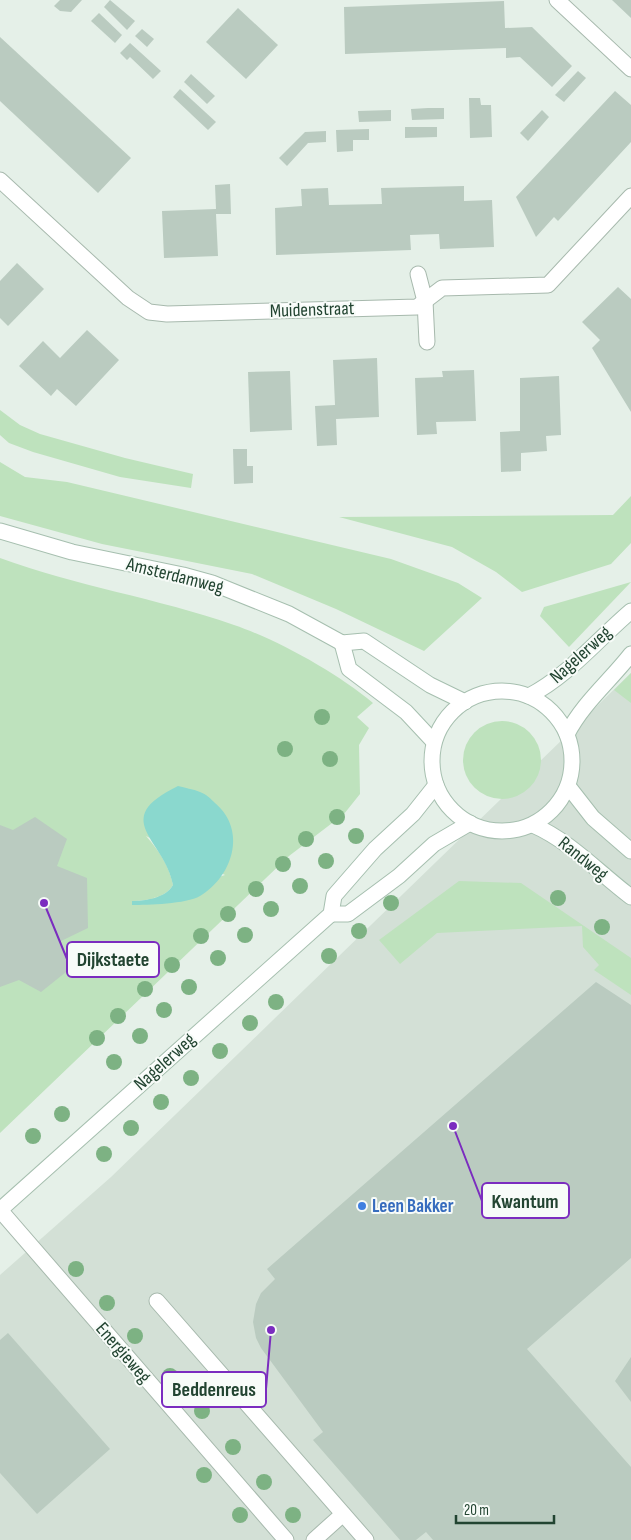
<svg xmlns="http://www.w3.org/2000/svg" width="631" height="1540" font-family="'Sofia Sans Condensed',sans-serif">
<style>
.built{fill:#d3e0d6}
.green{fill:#bee2bd;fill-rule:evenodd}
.water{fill:#8ad8ce}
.building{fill:#bacbc0}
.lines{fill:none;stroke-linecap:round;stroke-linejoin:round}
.lane-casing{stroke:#a7b9ad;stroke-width:17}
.street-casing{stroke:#a7b9ad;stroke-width:17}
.secondary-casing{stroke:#a6bfaf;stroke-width:17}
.lane{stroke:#fff;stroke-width:15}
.street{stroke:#fff;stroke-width:15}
.secondary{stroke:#fff;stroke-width:15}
.tree{fill:#7db283}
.shop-dot{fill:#3f7fe0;stroke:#f7fbf8;stroke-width:2}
.labels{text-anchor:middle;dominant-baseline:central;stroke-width:4;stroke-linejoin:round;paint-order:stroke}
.street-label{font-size:19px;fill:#224431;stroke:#f7fbf8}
.shop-label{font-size:19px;font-weight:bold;fill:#366cbe;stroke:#f7fbf8;text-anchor:start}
.leader{fill:none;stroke:#7b2cbf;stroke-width:2}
.callout-dot{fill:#7b2cbf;stroke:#f7fbf8;stroke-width:2}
.callout{fill:#f7fbf8;stroke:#7b2cbf;stroke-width:2}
.callout-label{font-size:20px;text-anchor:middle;font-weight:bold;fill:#224431}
</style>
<rect width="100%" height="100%" fill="#e5f0e8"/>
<polygon class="built" points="631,673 631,1540 0,1540 0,1275 111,1177"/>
<g class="green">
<polygon points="0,410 20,425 40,434 125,458 193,474 191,488 120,477 33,452 9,443 0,435"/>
<polygon points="0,462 25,477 67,482 391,559 458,583 482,598 424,651 336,609 252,574 102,544 0,516"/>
<polygon points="631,496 631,543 611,564 522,592 496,572 452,547 339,517 613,515"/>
<path d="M0,558C76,586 157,598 234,625C278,640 337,673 373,703L357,717L369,728L359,745L360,794L344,814L289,856L0,1133ZM146,836L225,875L132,905V901C145,901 166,898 173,885C169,865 159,851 146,836Z"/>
<polygon points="631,582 569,647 540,616 544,607"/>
<polygon points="631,673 631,703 614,690"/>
<circle cx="502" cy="760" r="39"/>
<polygon points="459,881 521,883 631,958 631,995 594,970 599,965 583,947 582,926 437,933 400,964 379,940"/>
</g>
<path class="water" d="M178,786C185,788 193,789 200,792C206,794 211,799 215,803C248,831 232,877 200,896C186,904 148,905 132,905V901C145,901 166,898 173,885C165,839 108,820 178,786Z"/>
<g class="building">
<polygon points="60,0 82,0 71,12 60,11 54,6"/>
<polygon points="110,0 135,21 127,30 104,7"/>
<polygon points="612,0 631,0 631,18"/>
<polygon points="504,1 505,28 532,27 572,66 552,87 520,57 506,58 506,48 345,54 344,7"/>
<polygon points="238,8 278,45 246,79 206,42"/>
<polygon points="99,13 122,35 115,43 91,21"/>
<polygon points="142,29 154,39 147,47 135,36"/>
<polygon points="0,37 131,158 98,193 0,101"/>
<polygon points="130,43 161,71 153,79 130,57 127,60 120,53"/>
<polygon points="578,71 586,78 564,102 555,95"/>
<polygon points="191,74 215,96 207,104 184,82"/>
<polygon points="180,89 216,122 208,130 173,97"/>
<polygon points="615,91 631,105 631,142 558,221 554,217 536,237 516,197"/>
<polygon points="469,98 480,98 481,105 491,105 492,137 470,138"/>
<polygon points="428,108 444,108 444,119 412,120 411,109"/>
<polygon points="391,110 391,121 359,122 358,111"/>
<polygon points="542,110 549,117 528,141 520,133"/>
<polygon points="405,127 437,127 437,137 405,138"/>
<polygon points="369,129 369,140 353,140 353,151 337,152 336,130"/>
<polygon points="326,131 326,142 308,143 287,166 279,158 305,132"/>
<polygon points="230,184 231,214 216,214 218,256 164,258 162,211 216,209 215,185"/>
<polygon points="464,186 464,201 492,200 494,247 440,249 439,234 410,235 411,250 276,255 275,208 302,206 301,189 328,188 329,205 382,204 381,188"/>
<polygon points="17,263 44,289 8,326 0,318 0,281"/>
<polygon points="618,287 631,299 631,412 592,348 600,340 582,322"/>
<polygon points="87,330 119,360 76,406 57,389 51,396 19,366 43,341 60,358"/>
<polygon points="377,358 379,417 336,419 337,445 317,446 315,406 335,405 333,360"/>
<polygon points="474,370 476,421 436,422 437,434 417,435 415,378 443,377 442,371"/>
<polygon points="290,371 292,430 250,432 248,372"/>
<polygon points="559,376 561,435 546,436 547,451 521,453 521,471 501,472 500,432 520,431 520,378"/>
<polygon points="233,449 247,449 247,466 253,466 253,483 234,484"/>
<polygon points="35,817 67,839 57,866 87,878 88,928 59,942 71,968 41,992 19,980 0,987 0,825 13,830"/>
<polygon points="596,982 631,1005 631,1258 527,1349 631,1467 631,1540 433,1540 426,1532 416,1540 400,1540 313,1440 323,1432 261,1348 256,1338 253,1322 256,1304 261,1293 275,1279 267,1269"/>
<polygon points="8,1333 110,1449 37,1514 0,1473 0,1340"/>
<polygon points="631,1357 631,1402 615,1381"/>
</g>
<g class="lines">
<defs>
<g id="lane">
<polyline points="418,274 425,301 427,342"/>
<polyline points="157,1301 366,1540"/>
<polyline points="314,1540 343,1514"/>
</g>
<g id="street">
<polyline points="557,0 631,69"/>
<polyline points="0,180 128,298 149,312 167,314 417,307 442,288 548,285 631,196"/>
<polyline points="0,1210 286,1540"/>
</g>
<g id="secondary">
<polyline points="0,531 72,552 183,575 212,583 289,614 342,643 364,641 430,685 465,702"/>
<polyline points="342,643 349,669 406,712 434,742"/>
<circle cx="502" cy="761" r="70"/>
<path d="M529,696C568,676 598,639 631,611"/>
<path d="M567,734C583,703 610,681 631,654"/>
<polyline points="568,786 593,818 631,851"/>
<path d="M533,825C570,841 599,873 631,897"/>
<polyline points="331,914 348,914 399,876 434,844 470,823"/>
<polyline points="0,1210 331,914 334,896 375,849 413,814 436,785"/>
</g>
</defs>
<use href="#lane" class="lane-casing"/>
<use href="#street" class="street-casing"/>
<use href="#secondary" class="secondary-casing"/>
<use href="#lane" class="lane"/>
<use href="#street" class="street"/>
<use href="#secondary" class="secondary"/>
</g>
<g class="tree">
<circle cx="322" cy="717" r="8"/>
<circle cx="285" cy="749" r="8"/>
<circle cx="330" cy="759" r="8"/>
<circle cx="337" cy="817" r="8"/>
<circle cx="356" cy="836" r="8"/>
<circle cx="306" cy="839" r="8"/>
<circle cx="326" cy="861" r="8"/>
<circle cx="283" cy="864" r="8"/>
<circle cx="300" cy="886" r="8"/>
<circle cx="256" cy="889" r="8"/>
<circle cx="558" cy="898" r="8"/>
<circle cx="391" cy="903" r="8"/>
<circle cx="271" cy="909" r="8"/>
<circle cx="228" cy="914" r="8"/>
<circle cx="602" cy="927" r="8"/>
<circle cx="359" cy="931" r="8"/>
<circle cx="245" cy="935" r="8"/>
<circle cx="201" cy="936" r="8"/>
<circle cx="329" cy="956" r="8"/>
<circle cx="218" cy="958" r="8"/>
<circle cx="172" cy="965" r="8"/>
<circle cx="189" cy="987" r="8"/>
<circle cx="145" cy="989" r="8"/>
<circle cx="276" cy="1002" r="8"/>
<circle cx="164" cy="1010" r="8"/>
<circle cx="118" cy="1016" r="8"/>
<circle cx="250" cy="1023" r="8"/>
<circle cx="140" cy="1036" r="8"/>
<circle cx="97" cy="1038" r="8"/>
<circle cx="220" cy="1051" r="8"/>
<circle cx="114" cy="1062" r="8"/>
<circle cx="191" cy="1078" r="8"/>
<circle cx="161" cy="1102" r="8"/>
<circle cx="62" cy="1114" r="8"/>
<circle cx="131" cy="1128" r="8"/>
<circle cx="33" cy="1136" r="8"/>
<circle cx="104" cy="1154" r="8"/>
<circle cx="76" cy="1269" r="8"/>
<circle cx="107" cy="1303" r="8"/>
<circle cx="135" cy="1336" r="8"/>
<circle cx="170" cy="1376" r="8"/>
<circle cx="202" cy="1411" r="8"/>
<circle cx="233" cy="1447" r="8"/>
<circle cx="204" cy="1475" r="8"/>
<circle cx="264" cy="1482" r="8"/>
<circle cx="240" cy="1515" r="8"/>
<circle cx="293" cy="1515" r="8"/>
</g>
<circle class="shop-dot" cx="362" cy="1206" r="5"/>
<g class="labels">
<g class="street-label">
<text transform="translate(312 310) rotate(-2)">Muidenstraat</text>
<text transform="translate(175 576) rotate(14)">Amsterdamweg</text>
<text transform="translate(581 655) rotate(-42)">Nagelerweg</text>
<text transform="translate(583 859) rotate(39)">Randweg</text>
<text transform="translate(165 1062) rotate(-42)">Nagelerweg</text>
<text transform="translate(123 1353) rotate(49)">Energieweg</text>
</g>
<g class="shop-label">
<text x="372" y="1206">Leen Bakker</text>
</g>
</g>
<path class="leader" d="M44 903L67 959M453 1126L482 1201M271 1330L266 1389"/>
<g class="callout-dot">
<circle cx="44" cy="903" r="5"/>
<circle cx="453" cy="1126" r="5"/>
<circle cx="271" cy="1330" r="5"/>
</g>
<g class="callout">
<rect x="67" y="942" width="92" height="35" rx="5"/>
<rect x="482" y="1183" width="87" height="35" rx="5"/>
<rect x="162" y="1372" width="104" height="35" rx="5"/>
</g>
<g class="callout-label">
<text x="113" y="966">Dijkstaete</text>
<text x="525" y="1208">Kwantum</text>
<text x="214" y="1396">Beddenreus</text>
</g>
<path d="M456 1515v8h98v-8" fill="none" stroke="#224431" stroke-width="2.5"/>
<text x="464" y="1515" font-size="15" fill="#224431" stroke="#f7fbf8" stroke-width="4" paint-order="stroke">20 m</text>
</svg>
